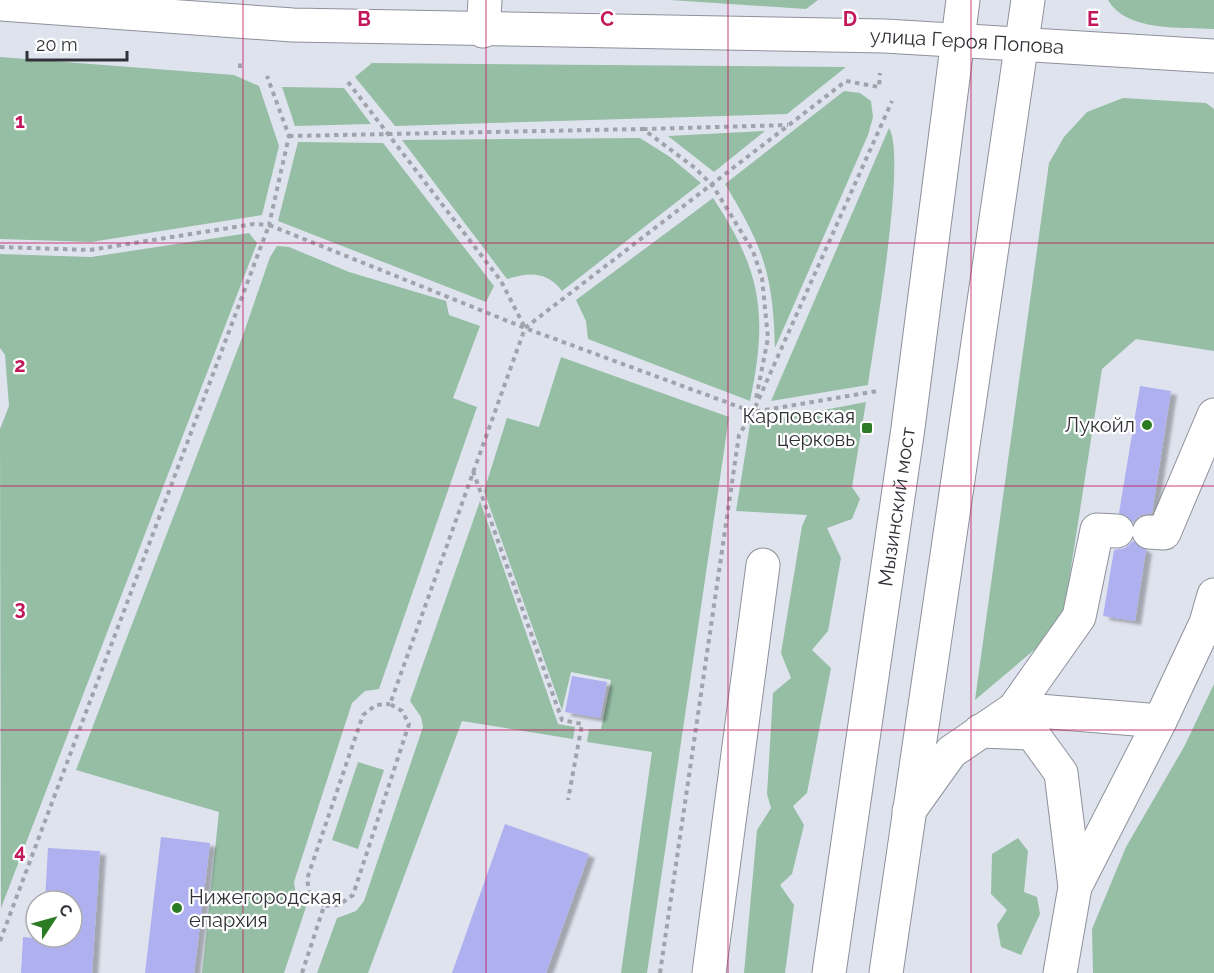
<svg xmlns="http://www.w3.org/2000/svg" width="1214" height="973" font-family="Raleway,sans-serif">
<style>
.green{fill:#95bea5}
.building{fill:#aeb0f0;filter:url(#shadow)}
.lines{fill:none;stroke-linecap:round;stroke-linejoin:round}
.minor-casing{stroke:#8e919b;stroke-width:35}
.major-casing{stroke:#8e919b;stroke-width:35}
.path{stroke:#a0a3ab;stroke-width:4;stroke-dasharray:4.5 4.5;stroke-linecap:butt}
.minor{stroke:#fff;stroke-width:33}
.major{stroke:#fff;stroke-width:33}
.grid{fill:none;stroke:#c2185b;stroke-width:1.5;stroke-opacity:0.55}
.poi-dot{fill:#2b7a24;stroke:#fff;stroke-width:2}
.labels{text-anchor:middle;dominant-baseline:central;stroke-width:4.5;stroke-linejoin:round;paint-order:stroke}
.street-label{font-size:20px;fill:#313237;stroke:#fff}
.poi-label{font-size:20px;fill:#313237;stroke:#fff;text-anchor:end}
.grid-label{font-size:20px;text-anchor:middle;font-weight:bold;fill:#c2185b;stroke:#fff;stroke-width:4.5;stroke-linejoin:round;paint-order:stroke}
</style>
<defs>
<filter id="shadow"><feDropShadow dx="6" dy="4" stdDeviation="1.5" flood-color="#0004"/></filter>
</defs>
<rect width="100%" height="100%" fill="#dfe3ee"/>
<g class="green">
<polygon points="670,0 818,0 806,9"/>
<path d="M1108,0H1214V29C1182,27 1126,32 1108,0Z"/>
<polygon points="0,57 234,75 259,86 279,146 262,215 91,242 0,239"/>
<polygon points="372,63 846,67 787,114 395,126 355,77"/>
<polygon points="282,87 344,88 371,124 295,126"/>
<path d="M844,91L860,93L871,101L873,117L868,135L775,348C773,273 763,247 725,184Z"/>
<polygon points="1123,98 1206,103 1214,109 1214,351 1136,339 1102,369 1065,606 1046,640 975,700 1049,163 1064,137 1087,112"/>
<path d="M889,128C907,157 874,341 868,385L771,401Z"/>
<polygon points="765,131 714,172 668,136"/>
<path d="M640,138L670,157L701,183L562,291C547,271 529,272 507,279L402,140Z"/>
<polygon points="298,142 383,143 494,286 486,302 278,221"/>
<path d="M713,198C762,272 768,315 750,401L588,339L586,321L576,300Z"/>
<polygon points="249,233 257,243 1,908 0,429 9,406 5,355 0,348 0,254 91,257"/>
<polygon points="277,246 289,247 349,272 446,301 449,315 480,326 453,398 477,407 379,689 365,691 352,703 294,882 296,895 306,907 284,973 202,973 219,812 76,770 242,338 270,257"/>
<polygon points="561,357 729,417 647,973 621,973 652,752 587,742 589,729 601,729 611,680 571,672 562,710 484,491 507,418 539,427"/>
<polygon points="866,402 852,487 860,499 852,519 827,528 841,558 828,631 812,650 831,668 807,793 793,806 804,825 792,874 780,885 794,905 785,973 744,973 757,830 771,808 767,794 773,693 791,678 781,653 802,526 807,515 736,511 750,424"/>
<polygon points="480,501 558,724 575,727 573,739 462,721 368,973 317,973 337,918 356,911 364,901 423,727 421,717 410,701"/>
<polygon points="1214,684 1214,973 1093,973 1092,929 1126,847 1184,747"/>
<polygon points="358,762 384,770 358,849 332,840"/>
<polygon points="1018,838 1028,851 1024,892 1037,897 1040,914 1021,955 1001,947 997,925 1007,910 991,894 992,854"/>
</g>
<g class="building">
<polygon points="1140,386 1171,391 1152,513 1141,515 1133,522 1119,513"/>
<polygon points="1133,541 1146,550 1135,621 1103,616 1114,550 1125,548"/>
<polygon points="572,676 607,682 600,718 565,712"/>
<polygon points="505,824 589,854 546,973 452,973"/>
<polygon points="161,837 210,843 194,973 145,973"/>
<polygon points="48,848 100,851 92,973 21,973 23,937 34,938 36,911 36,937 72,937 72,901 45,901"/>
</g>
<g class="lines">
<defs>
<g id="minor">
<path id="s1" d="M0,4L293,25L885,36L1214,56"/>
<polyline points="483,31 485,0"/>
<polyline points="1149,532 1164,533 1214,415"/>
<polyline points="1014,709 1160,721"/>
<polyline points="980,731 1032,733 1061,773 1075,887"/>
<polyline points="909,811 951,752 1014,709 1079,617 1097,530 1117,531"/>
<polyline points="709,973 763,565"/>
<polyline points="1060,973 1075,887 1160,721 1206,623 1214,595"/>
</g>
<g id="major">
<path id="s2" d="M829,973L908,428L963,0"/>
<polyline points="886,973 1028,0"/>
</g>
</defs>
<use href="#minor" class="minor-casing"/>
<use href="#major" class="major-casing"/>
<g class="path">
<polyline points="240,68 240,60"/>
<polyline points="348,82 501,281 525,328"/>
<polyline points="643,129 788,125"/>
<polyline points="289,136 643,129 695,168 713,186 753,251 762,278 768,338 756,399"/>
<polyline points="0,247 90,250 254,224 269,225 289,136 267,76"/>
<polyline points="473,471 562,720 582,724 568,800"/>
<polyline points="324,906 310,895 307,879 363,715 376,705 390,704"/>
<polyline points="0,941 269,225 525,328 753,412 878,391"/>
<polyline points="302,973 324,906 339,905 353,895 409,724 402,711 390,704 525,328 846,81 879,87 880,73"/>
<polyline points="660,973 739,435 753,412 892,101"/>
</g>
<use href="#minor" class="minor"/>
<use href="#major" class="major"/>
</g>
<path class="grid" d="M243,0V973M486,0V973M728,0V973M971,0V973M0,243H1214M0,486H1214M0,730H1214"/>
<g class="poi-dot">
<circle cx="1147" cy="425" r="6"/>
<rect x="861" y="422" width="12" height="12" rx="3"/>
<circle cx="177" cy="908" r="6"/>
</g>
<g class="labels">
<g class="street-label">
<text stroke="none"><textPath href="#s1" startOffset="968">улица Героя Попова</textPath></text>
<text stroke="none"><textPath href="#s2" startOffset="471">Мызинский мост</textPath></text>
</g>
<g class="poi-label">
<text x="855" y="416">Карповская<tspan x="855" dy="23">церковь</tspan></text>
<text x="1135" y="425">Лукойл</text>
<text x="189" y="897" text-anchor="start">Нижегородская<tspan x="189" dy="23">епархия</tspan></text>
</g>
</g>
<g class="grid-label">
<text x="364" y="26">B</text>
<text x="607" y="26">C</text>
<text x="850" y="26">D</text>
<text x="1093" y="26">E</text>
<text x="20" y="128">1</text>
<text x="20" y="372">2</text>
<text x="20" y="615">3</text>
<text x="20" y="858">4</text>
</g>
<g transform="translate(54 919) rotate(54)"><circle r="28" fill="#ffffff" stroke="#adadaf" stroke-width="1.5"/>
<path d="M0-4.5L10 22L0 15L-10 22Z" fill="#2b7a24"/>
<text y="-9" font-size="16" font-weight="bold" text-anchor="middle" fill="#313237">С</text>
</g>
<path d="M27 51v9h100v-9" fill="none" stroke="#313237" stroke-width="3"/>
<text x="36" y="51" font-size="18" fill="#313237" stroke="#ffffff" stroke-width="4.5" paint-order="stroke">20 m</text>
</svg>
